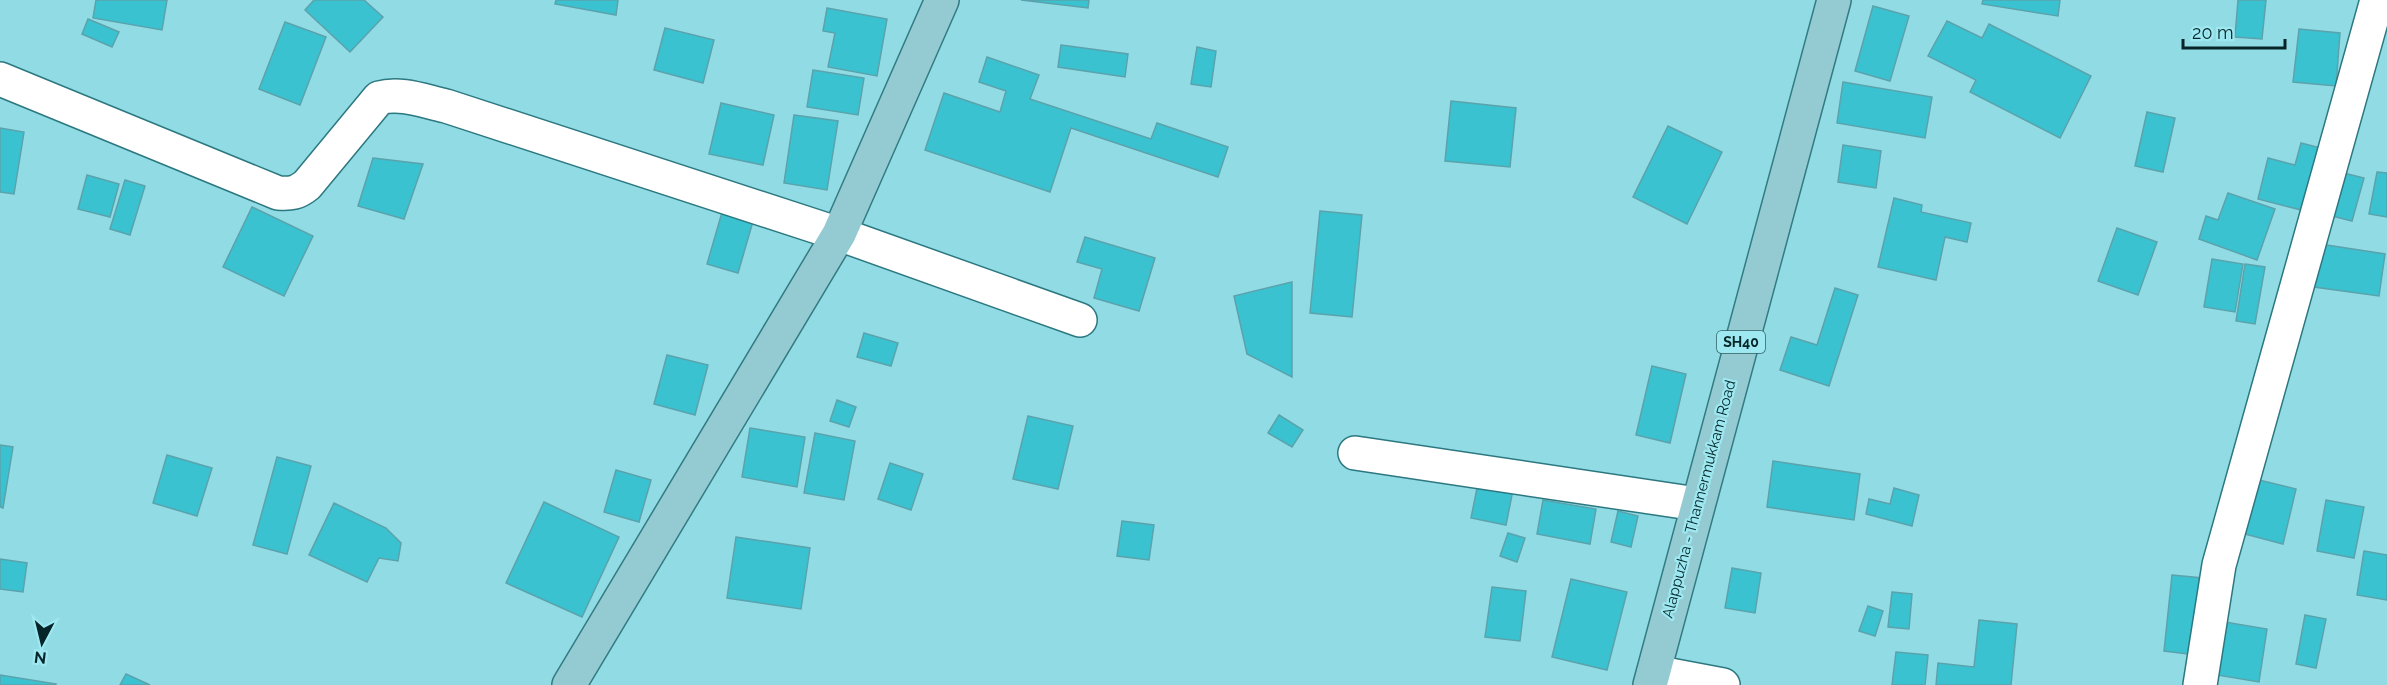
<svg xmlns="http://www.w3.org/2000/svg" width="2387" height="685" font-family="Raleway,sans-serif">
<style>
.building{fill:#3ac2d1;stroke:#5ba3ac;stroke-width:1.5}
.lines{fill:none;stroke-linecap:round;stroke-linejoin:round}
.minor-casing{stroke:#2c7880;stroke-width:36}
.major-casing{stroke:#337b83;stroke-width:36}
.minor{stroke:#fff;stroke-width:33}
.major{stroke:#94cbd2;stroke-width:33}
.labels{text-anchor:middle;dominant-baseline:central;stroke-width:4.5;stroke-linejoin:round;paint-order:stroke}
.shield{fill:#9ee8f1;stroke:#336064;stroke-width:1.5}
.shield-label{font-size:14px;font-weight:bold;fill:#052528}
.street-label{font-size:15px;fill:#052528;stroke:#9ee8f1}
</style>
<rect width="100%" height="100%" fill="#91dbe4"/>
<g class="building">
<polygon points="96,0 167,0 162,30 93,18"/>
<polygon points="314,0 364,0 383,17 350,52 305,10"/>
<polygon points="556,0 618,0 616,15 555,4"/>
<polygon points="1021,0 1089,0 1088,8"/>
<polygon points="1983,0 2060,0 2058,16 1982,4"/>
<polygon points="2238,0 2266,0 2262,39 2235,37"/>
<polygon points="1873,6 1909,16 1890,81 1855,71"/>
<polygon points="827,8 887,19 877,76 828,67 835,33 823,31"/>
<polygon points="88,19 119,32 112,47 82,34"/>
<polygon points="1947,21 1982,38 1989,24 2091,76 2060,138 1970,92 1976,80 1928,56"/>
<polygon points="285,22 326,37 300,105 259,89"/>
<polygon points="665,28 714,40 703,83 654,70"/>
<polygon points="2299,29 2340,33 2336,86 2293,82"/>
<polygon points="1061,45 1128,54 1125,77 1058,67"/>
<polygon points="1197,47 1216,51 1211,87 1191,84"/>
<polygon points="987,57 1039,75 1030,99 1151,139 1157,123 1228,147 1218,177 1071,128 1050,192 925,150 944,93 1000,112 1006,91 979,82"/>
<polygon points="813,70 864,78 858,115 807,107"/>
<polygon points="1843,82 1932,97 1925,138 1837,123"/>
<polygon points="1451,101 1516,108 1510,167 1445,161"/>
<polygon points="721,103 774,115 763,165 709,154"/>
<polygon points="2147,112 2175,118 2163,172 2135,166"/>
<polygon points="794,115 838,121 827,190 784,183"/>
<polygon points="1668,126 1722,152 1687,224 1633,197"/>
<polygon points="0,128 24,132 14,194 0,192"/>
<polygon points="2301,143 2321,148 2305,211 2258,199 2268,158 2295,165"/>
<polygon points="1843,145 1881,151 1876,188 1838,182"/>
<polygon points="373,158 423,164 404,219 358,206"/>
<polygon points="2336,171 2364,178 2352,221 2324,214"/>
<polygon points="2377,172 2387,173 2387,217 2369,214"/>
<polygon points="87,175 119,184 110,217 78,209"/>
<polygon points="125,180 145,186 130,235 110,229"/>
<polygon points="2228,193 2275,209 2257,260 2199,239 2206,216 2218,220"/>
<polygon points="1894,198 1922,205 1921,212 1971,223 1967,242 1945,237 1936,280 1878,267"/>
<polygon points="252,207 313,236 284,296 223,267"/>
<polygon points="723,209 754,218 738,273 707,264"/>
<polygon points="1320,211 1362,215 1352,317 1310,313"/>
<polygon points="2117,228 2157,242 2138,295 2098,281"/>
<polygon points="1085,237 1155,258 1139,311 1094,298 1102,269 1077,262"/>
<polygon points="2320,244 2385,254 2379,296 2314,287"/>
<polygon points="2212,259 2243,264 2235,312 2204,307"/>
<polygon points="2245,264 2265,267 2255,324 2236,321"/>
<polygon points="1292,282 1292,377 1247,354 1234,296"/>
<polygon points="1835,288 1858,295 1829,386 1780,370 1791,337 1817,345"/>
<polygon points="864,333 898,343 891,366 857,357"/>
<polygon points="667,355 708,365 695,415 654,404"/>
<polygon points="1652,366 1686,374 1670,443 1636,435"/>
<polygon points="837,400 856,407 849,427 830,421"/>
<polygon points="1279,415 1303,430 1292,447 1268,433"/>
<polygon points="1028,416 1073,426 1058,489 1013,479"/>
<polygon points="750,428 805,437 797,487 742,477"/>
<polygon points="815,433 855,441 844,500 804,493"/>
<polygon points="0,445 13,447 3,508 0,507"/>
<polygon points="167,455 212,468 197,516 153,503"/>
<polygon points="277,457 311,466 287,554 253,545"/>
<polygon points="1773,461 1860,474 1854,520 1767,507"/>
<polygon points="890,463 923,474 911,510 878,499"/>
<polygon points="616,470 651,480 639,522 604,512"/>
<polygon points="2255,479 2296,489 2283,544 2241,533"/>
<polygon points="1478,483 1513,490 1506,525 1471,518"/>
<polygon points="1894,488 1919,495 1912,526 1866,514 1869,499 1890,504"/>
<polygon points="1543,500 1596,509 1590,544 1537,534"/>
<polygon points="2326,500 2364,507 2354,558 2317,551"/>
<polygon points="544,502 619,537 582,617 506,583"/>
<polygon points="334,503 386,528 401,543 398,561 379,558 367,582 309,555"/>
<polygon points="1618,511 1638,516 1631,547 1611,542"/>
<polygon points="1122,521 1154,525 1149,560 1117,556"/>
<polygon points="1508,533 1525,538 1517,562 1500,556"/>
<polygon points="736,537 810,548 801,609 727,598"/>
<polygon points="2364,551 2387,555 2387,600 2357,595"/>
<polygon points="0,559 27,563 23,592 0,589"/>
<polygon points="1732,568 1761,573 1755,613 1725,608"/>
<polygon points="2172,575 2203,578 2196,655 2164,651"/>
<polygon points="1571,579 1627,592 1607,670 1552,657"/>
<polygon points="1492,587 1526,591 1520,641 1485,637"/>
<polygon points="1892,592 1912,594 1909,629 1888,627"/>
<polygon points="1868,606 1883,611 1875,636 1859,631"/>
<polygon points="2305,615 2326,619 2316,668 2296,664"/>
<polygon points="1979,620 2017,624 2011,685 1936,685 1938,663 1974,667"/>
<polygon points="2213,620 2267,629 2259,682 2205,673"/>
<polygon points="1896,652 1928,655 1925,685 1892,685"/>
<polygon points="126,674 150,685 120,685"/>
<polygon points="0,675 56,684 55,685 0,685"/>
</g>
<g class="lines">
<defs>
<g id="minor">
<path d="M0,79L278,193C291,194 297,193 307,185L379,98C401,92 423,101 446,106L839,234L1080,320"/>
<polyline points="1355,453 1697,504"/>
<polyline points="1654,672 1723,685"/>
<polyline points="2200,685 2219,565 2377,0"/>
</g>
<g id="major">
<polyline points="569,685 839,234 942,0"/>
<polyline points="1650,685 1834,0"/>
</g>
</defs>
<use href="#minor" class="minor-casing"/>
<use href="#major" class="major-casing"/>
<use href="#minor" class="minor"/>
<use href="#major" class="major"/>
</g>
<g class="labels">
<rect class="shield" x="1717" y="331" width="48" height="22" rx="4.5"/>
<g class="shield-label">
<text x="1741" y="342">SH40</text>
</g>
<g class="street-label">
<text transform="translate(1699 499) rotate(-75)">Alappuzha - Thannermukkam Road</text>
</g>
</g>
<g transform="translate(42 643) rotate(187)" stroke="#9ee8f1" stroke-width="4.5" paint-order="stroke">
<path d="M0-4.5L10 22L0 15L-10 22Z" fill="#052528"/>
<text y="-9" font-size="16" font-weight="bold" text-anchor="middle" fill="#052528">N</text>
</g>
<path d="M2183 39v9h102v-9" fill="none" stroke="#052528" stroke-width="3"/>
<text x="2192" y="39" font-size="18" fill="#052528" stroke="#9ee8f1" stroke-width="4.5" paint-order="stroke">20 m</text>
</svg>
